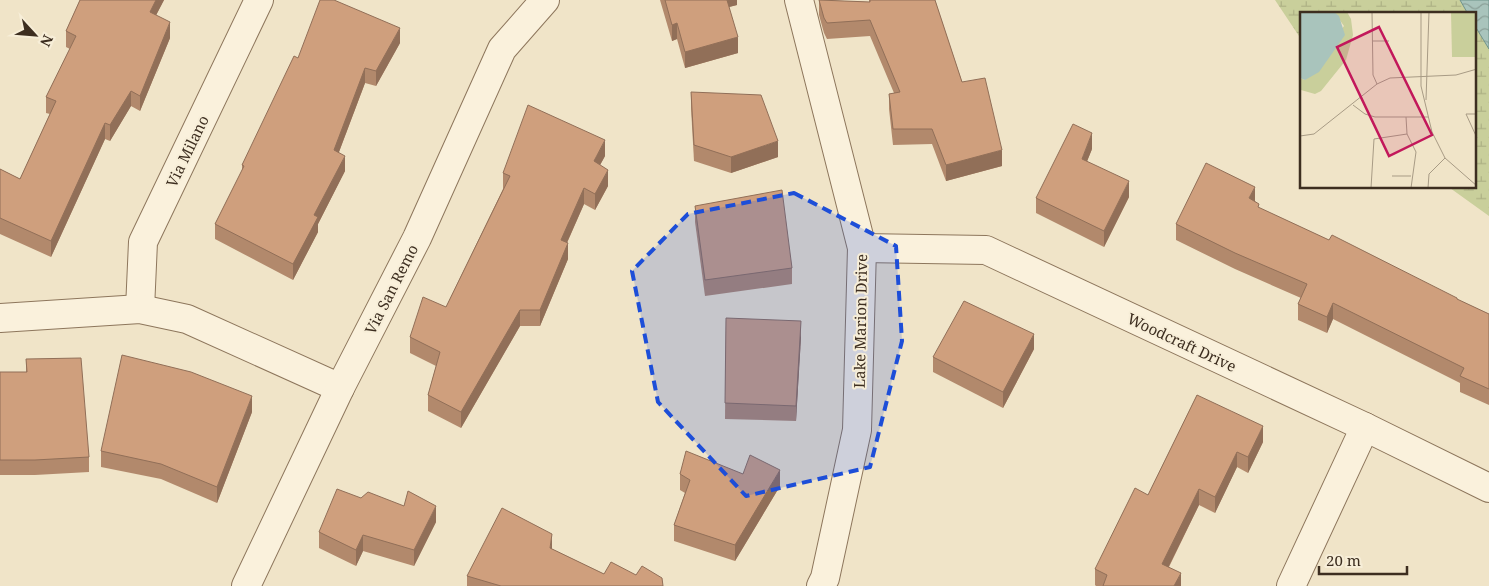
<svg xmlns="http://www.w3.org/2000/svg" width="1489" height="586" font-family="'Noto Serif',serif">
<style>
.wetland{fill:url(#wetland-marsh)}
.water{fill:url(#water-waves);stroke:#6f938a}
.lines{fill:none;stroke-linecap:round;stroke-linejoin:round}
.street-casing{stroke:#8d765c;stroke-width:30}
.street{stroke:#faf1dc;stroke-width:28}
.wall{fill:#b2896c}
.shaded-wall{fill:#916f58}
.building{fill:#cf9f7d;stroke:#916f58}
.marked{fill:#1d4ed8;fill-opacity:0.2;stroke:#1d4ed8;stroke-width:4;stroke-dasharray:10 6;stroke-linejoin:round}
.labels{text-anchor:middle;dominant-baseline:central;stroke-width:4;stroke-linejoin:round;paint-order:stroke}
.street-label{font-size:15px;fill:#3d2e20;stroke:#f7eed8}
.inset-road{fill:none;stroke:#a89b85;stroke-width:1}
.view{fill:#c2185b;fill-opacity:0.15;stroke:#c2185b;stroke-width:2.5}
.inset-edge{fill:none;stroke:#3d2e20;stroke-width:2.5}
</style>
<defs>
<pattern id="wetland-marsh" width="20" height="14" patternUnits="userSpaceOnUse" patternTransform="scale(1.25)"><rect width="20" height="14" fill="#c9cf9b"/><path d="M1 5h8M5 5V1M11 12h8M15 12V8" fill="none" stroke="#aeb285"/></pattern>
<pattern id="water-waves" width="16" height="10" patternUnits="userSpaceOnUse" patternTransform="scale(1.25)"><rect width="16" height="10" fill="#a9c4bc"/><path d="M0 5q4-4 8 0t8 0" fill="none" stroke="#8ba098"/></pattern>
</defs>
<rect width="100%" height="100%" fill="#f0e4c8"/>
<g class="wetland">
<polygon points="1275,0 1460,0 1468,14 1302,14 1301,39"/>
<polygon points="1475,26 1489,49 1489,216 1450,188 1475,188"/>
</g>
<polygon class="water" points="1460,0 1489,0 1489,49 1475,26 1475,14 1468,14"/>
<g class="lines">
<defs>
<g id="street">
<polyline points="799,0 862,248 857,430 825,578 821,586"/>
<polyline points="862,248 986,250 1365,427 1489,488"/>
<polyline points="140,309 143,242 259,0"/>
<polyline points="0,318 140,309 187,319 340,388"/>
<polyline points="246,586 340,388 417,238 502,49 545,0"/>
<polyline points="1291,586 1365,427"/>
</g>
</defs>
<use href="#street" class="street-casing"/>
<use href="#street" class="street"/>
</g>
<g class="wall">
<polygon points="80,0 164,0 156,15 170,38 140,111 131,106 110,141 105,139 51,257 0,234 0,169 20,179 50,114 46,113 46,97 70,49 66,47 66,31"/>
<polygon points="660,0 737,0 737,5 729,7 738,53 685,68 677,39 672,41"/>
<polygon points="819,0 869,2 869,0 935,0 962,82 1002,166 946,181 932,144 893,145 889,109 889,94 894,93 870,36 827,39 824,33 819,15"/>
<polygon points="400,43 376,86 365,83 339,152 345,171 318,224 318,232 293,280 215,239 215,224 242,171 242,165 298,58"/>
<polygon points="691,92 778,157 731,173 694,161 691,108"/>
<polygon points="1092,149 1087,161 1129,197 1104,247 1036,213 1036,198"/>
<polygon points="605,156 600,165 608,186 595,210 584,204 567,243 568,259 540,326 520,326 461,428 428,411 428,395 436,366 410,353 410,337 446,307 503,189 503,173"/>
<polygon points="1255,201 1259,208 1489,314 1489,405 1460,392 1460,383 1333,319 1327,333 1298,320 1298,304 1301,298 1235,269 1176,240 1176,224"/>
<polygon points="695,206 792,268 792,284 705,296 695,222"/>
<polygon points="726,318 801,337 796,421 725,419"/>
<polygon points="1034,349 1003,408 933,372 933,357"/>
<polygon points="26,359 89,457 89,472 35,475 0,475 0,372 26,372"/>
<polygon points="1197,395 1263,442 1248,473 1237,467 1215,513 1199,505 1169,567 1181,586 1096,586 1095,585 1095,569 1148,495"/>
<polygon points="252,412 217,503 161,479 101,467 101,451"/>
<polygon points="680,474 743,474 780,486 735,561 674,541 674,525 685,493 680,490"/>
<polygon points="361,498 436,522 414,566 363,551 356,566 319,548 319,532"/>
<polygon points="552,549 604,574 636,575 663,586 467,586 467,576"/>
</g>
<g class="shaded-wall">
<polygon points="156,0 164,0 150,27 150,12"/>
<polygon points="725,0 737,0 737,5 725,8"/>
<polygon points="170,22 170,38 140,111 140,96"/>
<polygon points="677,23 677,39 672,41 672,25"/>
<polygon points="400,28 400,43 376,86 376,71"/>
<polygon points="738,37 738,53 685,68 685,52"/>
<polygon points="365,68 365,83 334,165 334,150"/>
<polygon points="131,91 131,106 110,141 110,125"/>
<polygon points="105,123 105,139 51,257 51,241"/>
<polygon points="1092,133 1092,149 1082,174 1082,159"/>
<polygon points="605,140 605,156 594,176 594,161"/>
<polygon points="778,141 778,157 731,173 731,157"/>
<polygon points="1002,150 1002,166 946,181 946,165"/>
<polygon points="345,156 345,171 318,224 318,232 293,280 293,264 314,215"/>
<polygon points="608,170 608,186 595,210 595,194"/>
<polygon points="1129,181 1129,197 1104,247 1104,231"/>
<polygon points="1255,187 1255,203 1249,198"/>
<polygon points="584,188 584,204 561,256 561,240"/>
<polygon points="568,243 568,259 540,326 540,310"/>
<polygon points="1333,303 1333,319 1327,333 1327,317"/>
<polygon points="520,310 520,326 461,428 461,412"/>
<polygon points="801,321 801,337 796,421 796,406"/>
<polygon points="1034,334 1034,349 1003,408 1003,392"/>
<polygon points="252,396 252,412 217,503 217,487"/>
<polygon points="1263,426 1263,442 1248,473 1248,457"/>
<polygon points="1237,452 1237,467 1215,513 1215,497"/>
<polygon points="780,470 780,486 735,561 735,545"/>
<polygon points="1199,489 1199,505 1162,580 1162,564"/>
<polygon points="436,506 436,522 414,566 414,550"/>
<polygon points="552,534 552,550 550,548"/>
<polygon points="363,535 363,551 356,566 356,550"/>
<polygon points="1181,573 1181,586 1174,586"/>
</g>
<g class="building">
<polygon points="80,0 156,0 150,12 170,22 140,96 131,91 110,125 105,123 51,241 0,218 0,169 20,179 56,101 46,97 76,36 66,31"/>
<polygon points="320,0 334,0 400,28 376,71 365,68 334,150 345,156 314,215 318,217 293,264 215,224 244,166 242,165 294,56 298,58"/>
<polygon points="665,0 727,0 738,37 685,52 677,23 672,25"/>
<polygon points="819,0 870,2 870,0 935,0 962,82 985,78 1002,150 946,165 932,129 893,129 889,94 900,92 870,20 827,23 824,18"/>
<polygon points="691,92 761,95 778,141 731,157 694,145"/>
<polygon points="528,105 605,140 594,161 608,170 595,194 584,188 561,240 568,243 540,310 520,310 461,412 428,395 440,352 410,337 423,297 446,307 510,176 503,173"/>
<polygon points="1073,124 1092,133 1082,159 1129,181 1104,231 1036,198"/>
<polygon points="1206,163 1255,187 1249,198 1259,204 1258,207 1329,240 1332,235 1457,298 1457,299 1489,314 1489,389 1460,376 1464,368 1333,303 1327,317 1298,304 1307,284 1235,253 1176,224"/>
<polygon points="782,190 792,268 705,280 695,206"/>
<polygon points="964,301 1034,334 1003,392 933,357"/>
<polygon points="726,318 801,321 796,406 725,403"/>
<polygon points="122,355 191,372 252,396 217,487 161,464 101,451"/>
<polygon points="81,358 89,457 35,460 0,460 0,372 27,372 26,359"/>
<polygon points="1197,395 1263,426 1248,457 1237,452 1215,497 1199,489 1162,564 1181,573 1174,586 1103,586 1107,575 1095,569 1135,488 1148,495"/>
<polygon points="686,451 743,474 750,455 780,470 735,545 674,525 690,480 680,474"/>
<polygon points="337,489 361,498 368,492 404,506 408,491 436,506 414,550 363,535 356,550 319,532"/>
<polygon points="502,508 552,534 550,548 604,574 611,562 636,575 642,566 662,578 663,586 501,586 467,576"/>
</g>
<path class="marked" d="M794,193L896,246L902,341L870,467L746,496L658,402L632,271L688,214Z"/>
<g class="labels">
<g class="street-label">
<text transform="translate(187 151) rotate(-64)">Via Milano</text>
<text transform="translate(391 289) rotate(-63)">Via San Remo</text>
<text transform="translate(860 321) rotate(-89)">Lake Marion Drive</text>
<text transform="translate(1182 342) rotate(25)">Woodcraft Drive</text>
</g>
</g>
<g transform="translate(1300 12)">
<rect width="176" height="176" fill="#f0e4c8"/>
<path d="M151,0H176V45H152Z" fill="#c9cf9b"/>
<path d="M34,0H47L51,7L53,23L46,48L21,79L15,82L1,78L0,66L5,68L44,14Z" fill="#c9cf9b"/>
<path d="M0,0H34L39,4L45,23L19,60L5,68L0,66Z" fill="#a9c4bc"/>
<path class="inset-road" d="M72,0L73,63L77,72M121,0V74L132,120L145,146L177,174M72,29H89M126,88L129,0M53,93L65,102L75,105H128M177,102H166L177,126M106,105L107,122L116,140L111,176M0,124L14,122L77,72L90,66L156,63L177,57M92,164H111M71,176L74,127L107,122M128,176L129,162L145,146"/>
<path class="view" d="M79,15L132,123L89,144L37,35Z"/>
<rect width="176" height="176" class="inset-edge"/>
</g>
<g transform="translate(35 35) rotate(116)" stroke="#f7eed8" stroke-width="4" paint-order="stroke">
<path d="M0-4L9 19L0 12L-9 19Z" fill="#3d2e20"/>
<text y="-8" font-size="14" font-weight="bold" text-anchor="middle" fill="#3d2e20">N</text>
</g>
<path d="M1319 566v8h88v-8" fill="none" stroke="#3d2e20" stroke-width="2.5"/>
<text x="1326" y="566" font-size="15" fill="#3d2e20" stroke="#f7eed8" stroke-width="4" paint-order="stroke">20 m</text>
</svg>
